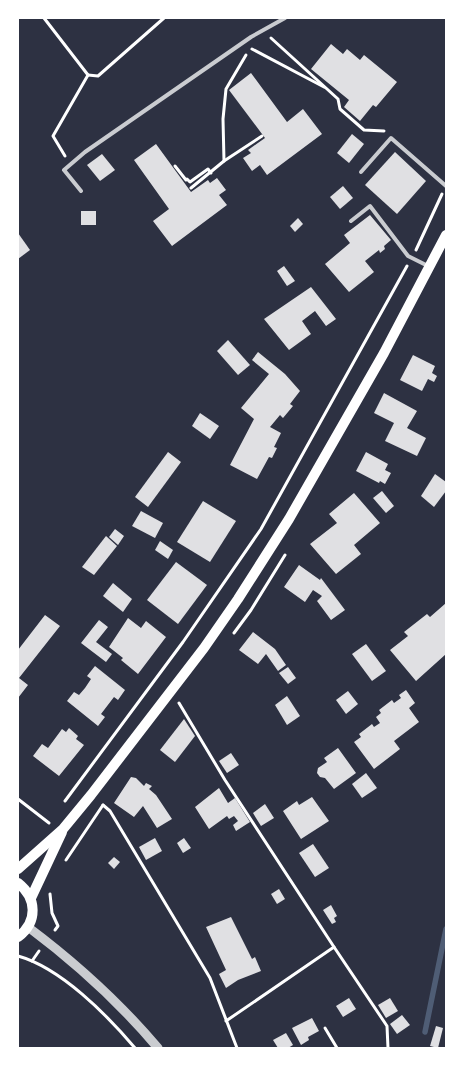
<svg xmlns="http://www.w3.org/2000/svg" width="464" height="1066" font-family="Georgia,serif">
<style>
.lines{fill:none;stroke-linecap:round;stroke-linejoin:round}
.stream{stroke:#4f5d75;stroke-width:5.5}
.building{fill:#e0e0e3}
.path{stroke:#fff;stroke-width:3}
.service{stroke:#caccd0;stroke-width:4}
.tertiary{stroke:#caccd0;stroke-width:9}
.secondary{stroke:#fff;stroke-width:10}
</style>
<rect width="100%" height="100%" fill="#2d3142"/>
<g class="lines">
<polyline class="stream" points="425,1032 446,929"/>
</g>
<g class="building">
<polygon points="331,44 343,54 347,49 360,60 364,55 397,82 376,107 373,105 360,121 344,107 349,100 311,69"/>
<polygon points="251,73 287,122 303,109 322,134 267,175 260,165 252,171 243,158 251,153 248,150 265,138 229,90"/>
<polygon points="352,134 364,144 349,163 337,153"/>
<polygon points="156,144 191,192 208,180 210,183 217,178 226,190 219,195 227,205 172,246 153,221 169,209 134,160"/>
<polygon points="395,152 426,181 397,214 365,185"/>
<polygon points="102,154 115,170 100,181 87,165"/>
<polygon points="343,186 353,198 340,209 330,197"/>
<rect x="81" y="211" width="15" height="14"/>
<polygon points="370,215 391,240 384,246 385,249 380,253 379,250 365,261 374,272 349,292 325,264 350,243 344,235"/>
<polygon points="298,218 303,224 295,232 290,226"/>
<polygon points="18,233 30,250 18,259"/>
<polygon points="284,266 295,281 287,286 277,271"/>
<polygon points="311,287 336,319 326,326 315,311 302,321 311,334 289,350 264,319"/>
<polygon points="228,340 250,365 238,375 217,351"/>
<polygon points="258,352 285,374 300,391 290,404 293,406 283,418 280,415 270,427 281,433 274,447 277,448 272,458 269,457 257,479 230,465 254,419 241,408 269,374 252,360"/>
<polygon points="413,355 435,366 432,373 437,376 434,382 428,379 422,391 400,380"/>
<polygon points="384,393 417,411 407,428 426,438 417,456 385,441 394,423 374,413"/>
<polygon points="200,413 219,426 210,439 192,426"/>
<polygon points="168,452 181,462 148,507 135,497"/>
<polygon points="366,452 388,464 385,470 391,473 385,484 380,481 379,483 356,471"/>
<polygon points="435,474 446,482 446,491 434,507 421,496"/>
<polygon points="382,491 394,506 386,513 373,498"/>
<polygon points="354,493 380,523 354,545 361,554 336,574 310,544 337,523 329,514"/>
<polygon points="203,501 236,521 210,562 177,542"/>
<polygon points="141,511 163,523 155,538 132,526"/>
<polygon points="115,529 124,536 118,545 109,537"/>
<polygon points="106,536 117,546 94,575 82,567"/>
<polygon points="160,541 173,550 168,559 155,550"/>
<polygon points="176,562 207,585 178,624 147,600"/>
<polygon points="299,565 320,580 321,578 345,610 331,620 317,601 322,596 313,590 305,602 284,587"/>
<polygon points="113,583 132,599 123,612 103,596"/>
<polygon points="446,603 446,654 416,681 390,650 408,636 404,632 427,614 430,617"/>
<polygon points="45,615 60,626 19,678 28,685 18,698 18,650"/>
<polygon points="128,618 141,628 146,621 166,637 138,674 121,660 123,658 109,647"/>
<polygon points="99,620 108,627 96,642 112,654 106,662 81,643"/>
<polygon points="253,632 275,649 286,665 278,671 266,654 258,664 239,650"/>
<polygon points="366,644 386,671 372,681 352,654"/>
<polygon points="95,666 125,690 118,700 114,697 101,714 105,717 98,726 67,701 74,692 79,695 85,688 91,679 87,676"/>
<polygon points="288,667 296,678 288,684 279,673"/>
<polygon points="406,690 415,703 409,708 419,722 394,741 400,749 374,769 354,742 361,737 359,734 372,724 374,727 380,723 376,717 381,713 379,710 392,700 394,703 401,698 399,695"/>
<polygon points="348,691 358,704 346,714 336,700"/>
<polygon points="287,696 300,716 287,725 275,705"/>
<polygon points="184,719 195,736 175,762 160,750"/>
<polygon points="69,728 78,736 76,739 84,745 59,776 33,756 42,744 48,748 62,729 66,732"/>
<polygon points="338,748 356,773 334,789 325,778 320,777 317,773 318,768 327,762 324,758"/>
<polygon points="231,753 239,765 227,773 219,761"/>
<polygon points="366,773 377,788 362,798 352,784"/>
<polygon points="131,777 136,778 144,786 146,783 152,786 149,789 156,795 172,819 157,828 143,806 134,817 114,803"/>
<polygon points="219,788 228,803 235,798 250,822 236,831 233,825 238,821 234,816 229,819 227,816 209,829 195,807"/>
<polygon points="312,797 329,821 301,839 283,811 297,801 299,805"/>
<polygon points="265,804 274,818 261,826 253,813"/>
<polygon points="155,838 162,851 146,860 139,847"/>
<polygon points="184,838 191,848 183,853 177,843"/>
<polygon points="313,844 329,868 315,877 299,853"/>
<polygon points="114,857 120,862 114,869 108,863"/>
<polygon points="279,889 285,899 277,904 271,894"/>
<polygon points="331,905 337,916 334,918 336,922 332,924 323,910"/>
<polygon points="231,917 252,959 255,957 261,971 238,980 226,988 219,974 226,970 206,927"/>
<polygon points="349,998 356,1009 343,1017 336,1006"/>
<polygon points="390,998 398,1011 386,1018 378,1005"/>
<polygon points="402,1015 410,1025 397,1034 390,1024"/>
<polygon points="312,1018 319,1031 308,1037 309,1040 301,1045 292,1028"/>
<polygon points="436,1026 443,1028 438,1048 430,1046"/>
<polygon points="286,1033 293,1045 288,1048 278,1048 273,1040"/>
</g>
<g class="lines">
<g class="path">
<polyline points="44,18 88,75 53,136 65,156"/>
<polyline points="271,38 338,99 340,109 364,130 384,131"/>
<polyline points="252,49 324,87"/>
<polyline points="88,75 98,76 164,18"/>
<polyline points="224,161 223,119 226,89 246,55"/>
<polyline points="175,166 186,180 187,179 190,182 208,169 211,173"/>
<polyline points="191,188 224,161 262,136"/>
<polyline points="416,250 442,194"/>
<polyline points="234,633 251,610 285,555"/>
<polyline points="179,703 225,780 334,947"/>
<polyline points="18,799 49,823"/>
<polyline points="65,801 183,642 261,529 407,266"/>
<polyline points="103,805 110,811 210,978 237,1048"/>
<polyline points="66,860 103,805"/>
<polyline points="50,894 52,913 58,926 55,930"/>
<path d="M18,956C61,968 107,1015 135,1048"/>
<polyline points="32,961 39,951"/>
<polyline points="226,1021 334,947 387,1026 388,1048"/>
<polyline points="325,1028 337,1048"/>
</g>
<g class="service">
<polyline points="361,172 391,138 446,186"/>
<polyline points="81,191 64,170 85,152 251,37 285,18"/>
<polyline points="351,221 370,206 408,256 428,266"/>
</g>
<path class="tertiary" d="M28,927C76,963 120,1003 158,1048"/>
<g class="secondary">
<polyline points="18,869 63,829 91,795 204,648 238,599 289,519 384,353 446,235"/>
<path d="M18,883C37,898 38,922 18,937"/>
<polyline points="31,898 62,832"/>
</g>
</g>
<rect width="464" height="1066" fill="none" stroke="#ffffff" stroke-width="38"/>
</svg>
